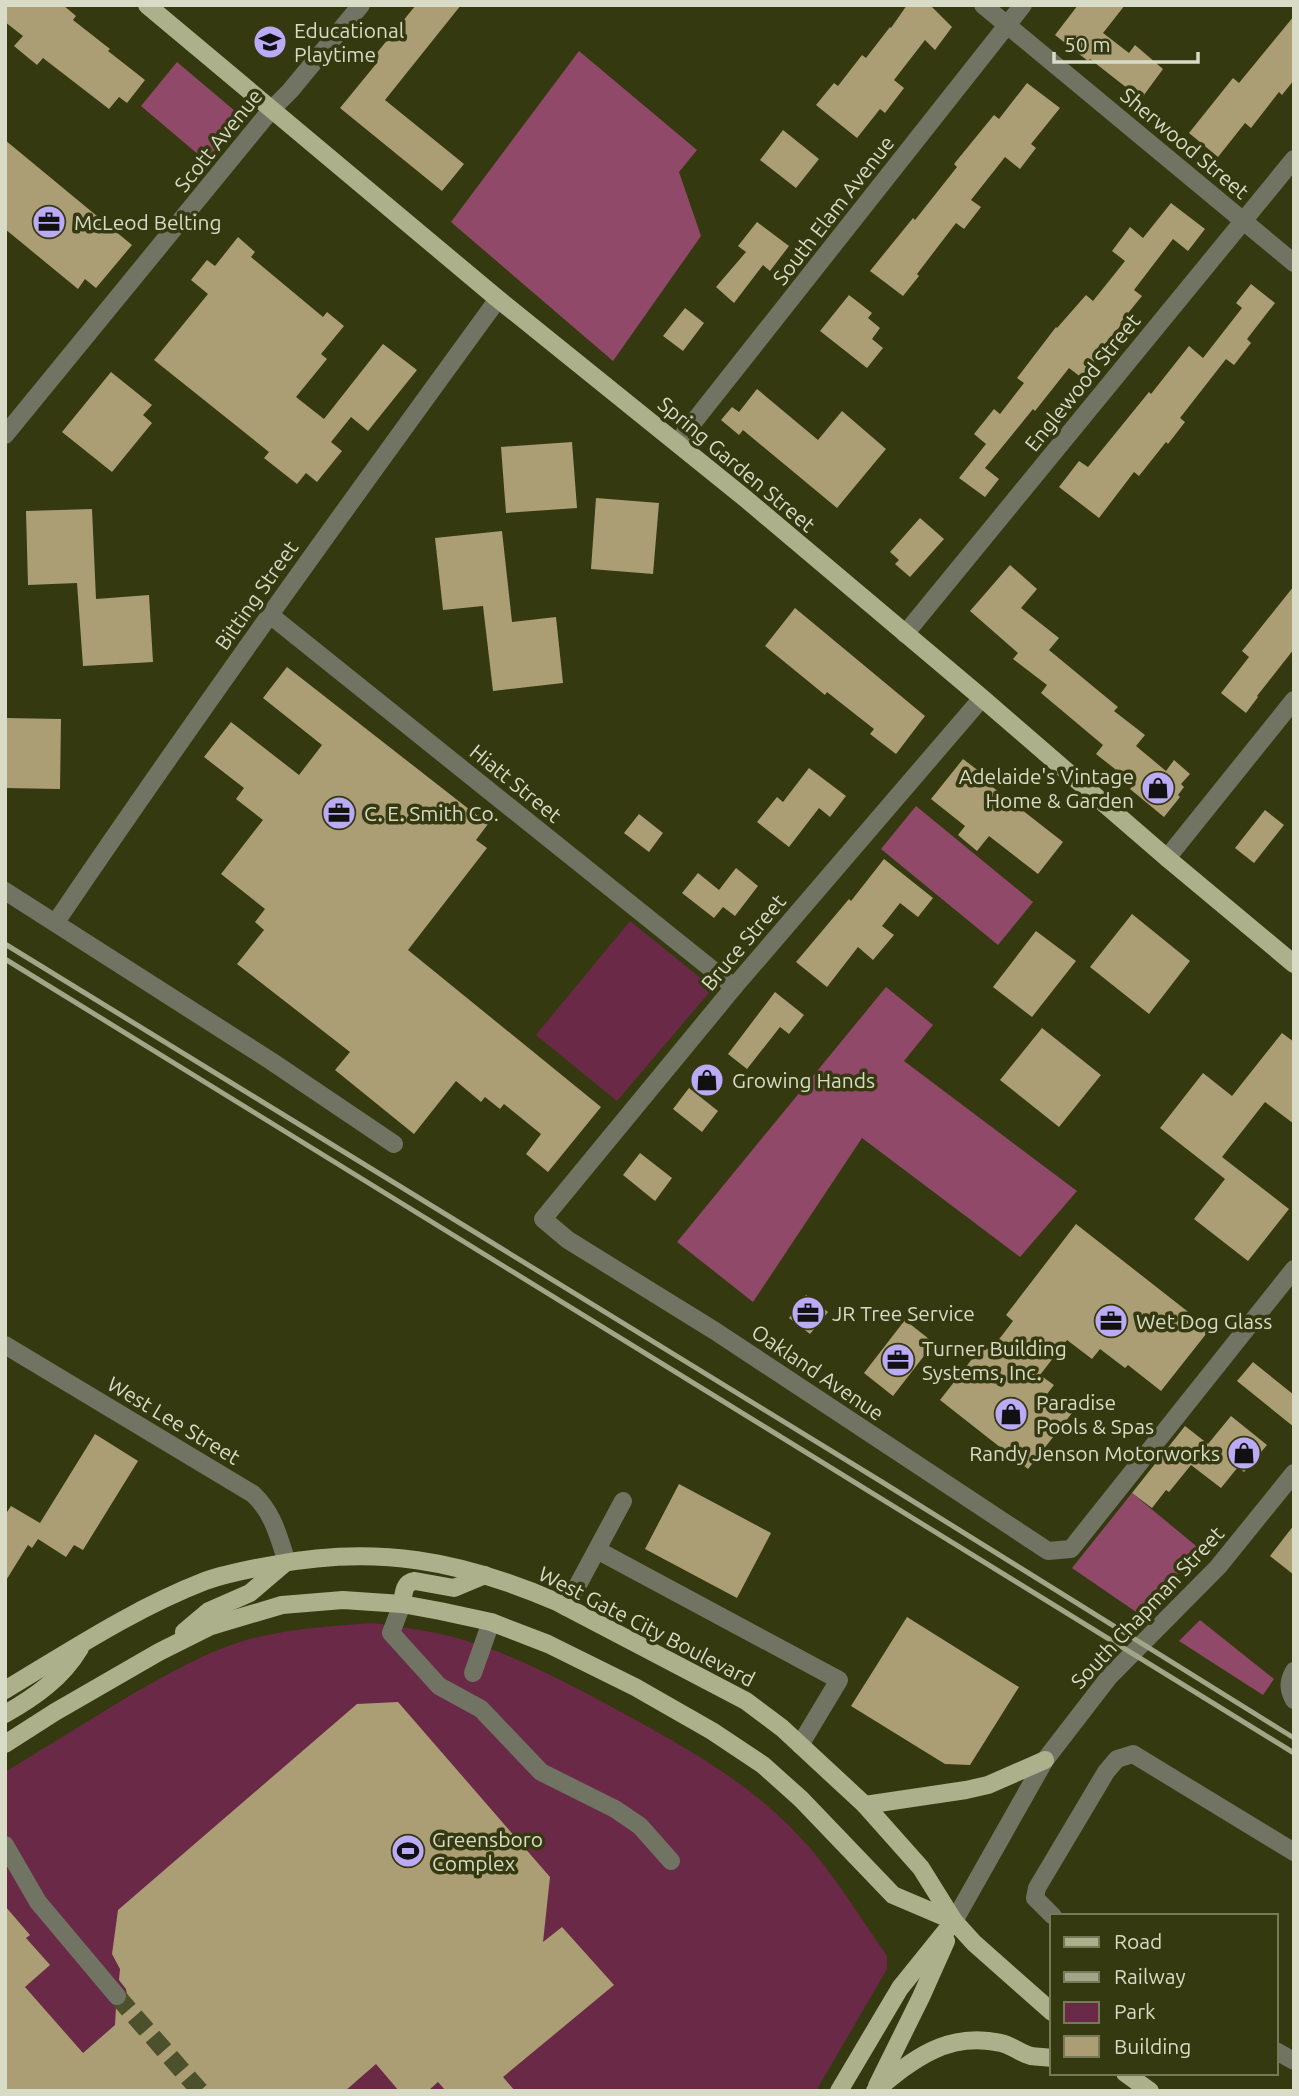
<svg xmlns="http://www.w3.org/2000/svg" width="1299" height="2096" font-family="Ubuntu,sans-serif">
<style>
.green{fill:#6a2947}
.forest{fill:#904968}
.building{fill:#ab9e74}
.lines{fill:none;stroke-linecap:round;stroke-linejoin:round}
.minor-tunnel{stroke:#4d512b;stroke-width:18;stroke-dasharray:18 9;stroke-linecap:butt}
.minor{stroke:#717462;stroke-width:18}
.major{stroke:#acb18c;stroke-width:18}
.rail{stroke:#a2a689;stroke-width:5}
.labels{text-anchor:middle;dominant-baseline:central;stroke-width:7;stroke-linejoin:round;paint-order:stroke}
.poi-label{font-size:21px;fill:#d8dbc5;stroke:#353910;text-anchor:start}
.street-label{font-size:21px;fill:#d8dbc5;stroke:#353910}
</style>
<rect width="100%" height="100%" fill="#353910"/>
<g class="green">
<polygon points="630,921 713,988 617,1101 536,1035"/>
<path d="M373,1623C405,1628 437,1631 467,1641C519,1657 565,1682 612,1707C679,1744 746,1779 799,1836C833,1872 859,1916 887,1956V1969L816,2091H5V1772C48,1746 91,1719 134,1693C170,1673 206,1652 246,1640C287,1629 330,1626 373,1623Z"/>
</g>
<g class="forest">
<polygon points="579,51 697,150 679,172 701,236 613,361 451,222"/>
<polygon points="177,62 242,117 206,161 141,106"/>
<polygon points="916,806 1033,902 998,945 881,849"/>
<polygon points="886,987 933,1025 904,1061 1077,1191 1020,1257 862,1138 753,1302 677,1242"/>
<polygon points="1132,1493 1201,1550 1139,1614 1072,1568"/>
<polygon points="1200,1620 1274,1679 1263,1695 1179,1641"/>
</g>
<g class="building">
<polygon points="5,5 63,5 76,16 73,20 110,49 108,51 145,80 127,103 119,97 109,109 43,58 37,65 14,46 23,36 5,22"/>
<polygon points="416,5 461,5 385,100 464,164 442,191 340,108 376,64 371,60"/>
<polygon points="907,5 930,5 952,27 935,50 925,40 894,80 904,88 885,113 880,109 857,138 816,105 834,83 838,86 862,55 866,58 890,27 891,28"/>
<polygon points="1078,5 1125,5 1103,33 1129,53 1135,45 1163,69 1141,99 1090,59 1088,61 1055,35"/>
<polygon points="1294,16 1294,80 1282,95 1279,92 1251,128 1245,123 1218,157 1189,133 1233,78 1239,83"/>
<polygon points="1027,83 1060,108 1031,144 1036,148 1020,169 1005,157 971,200 981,207 964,229 956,223 917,274 919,276 903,296 870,271 913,218 915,220 957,167 954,164 994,115 999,119"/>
<polygon points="783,130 819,159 796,188 760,160"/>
<polygon points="5,140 132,245 96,288 85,279 78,289 5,229"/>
<polygon points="1171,203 1205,229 1188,251 1173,239 1134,290 1142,296 1120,323 1122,324 1094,357 1096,359 1082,378 1069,368 1035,411 1033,409 985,468 999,479 985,497 959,478 986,444 974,434 994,409 1000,414 1024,383 1017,378 1056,327 1057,328 1086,295 1093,301 1125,261 1112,251 1130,227 1143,238"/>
<polygon points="757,222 789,246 770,271 763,265 734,303 716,287 746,252 738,246"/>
<polygon points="238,237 255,252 251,257 323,317 327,312 344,326 321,354 327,359 296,397 324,419 383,344 417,370 368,431 351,417 331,442 342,451 317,482 306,473 297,484 264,458 269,452 154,360 208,294 191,280 207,260 215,266"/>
<polygon points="1251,284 1275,303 1247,339 1251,343 1234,365 1226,359 1180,418 1185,422 1168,444 1166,442 1139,476 1134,472 1099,518 1059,487 1079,461 1088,467 1149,392 1151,394 1189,346 1203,358 1242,308 1236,303"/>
<polygon points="849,295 872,313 868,318 880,328 872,339 883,348 867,368 820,331"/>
<polygon points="685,308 704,323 683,351 663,336"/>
<polygon points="111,372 152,405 143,415 152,423 112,472 62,432"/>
<polygon points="757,389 818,440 842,411 886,449 837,508 743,430 739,435 721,420 732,407 739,412"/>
<polygon points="572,442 577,508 506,513 501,447"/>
<polygon points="596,498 659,503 653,574 591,569"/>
<polygon points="92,509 96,599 149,595 153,662 83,666 77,583 28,585 26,511"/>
<polygon points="920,518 944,539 910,577 895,564 899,560 890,552"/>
<polygon points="502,531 512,622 556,617 563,683 493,691 483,606 443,610 435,538"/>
<polygon points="1010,565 1037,589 1021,608 1059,638 1049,650 1118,707 1114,711 1145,735 1136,746 1166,771 1174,760 1190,774 1181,784 1184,787 1178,795 1180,797 1164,817 1130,789 1134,784 1096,754 1103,745 1041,693 1047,685 1013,659 1018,653 970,611"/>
<polygon points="1294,586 1294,649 1257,696 1258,697 1246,713 1221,693 1249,657 1242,651"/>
<polygon points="795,608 925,716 896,754 870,734 874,729 827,692 825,695 765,646"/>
<polygon points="287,667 488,824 476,840 487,848 408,950 601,1107 548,1172 526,1154 541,1134 504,1104 500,1109 485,1097 481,1102 456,1081 414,1134 335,1070 350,1052 237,964 264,930 255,922 265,909 221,874 263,820 236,799 244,788 204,757 231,722 299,775 322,745 263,698"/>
<polygon points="5,718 61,719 60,789 5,788"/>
<polygon points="963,759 984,775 981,778 1063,842 1038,874 989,836 977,851 958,835 965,826 931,799"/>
<polygon points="809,768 846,796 830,817 819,808 789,847 757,822 777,797 783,802"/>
<polygon points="1265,810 1284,825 1254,863 1235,848"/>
<polygon points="639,814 663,833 649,852 624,833"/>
<polygon points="884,859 933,898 918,917 900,903 882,926 894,935 873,960 858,947 827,987 796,962 849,899 851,901"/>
<polygon points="736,868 758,886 735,916 723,907 714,918 682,893 698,873 719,890"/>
<polygon points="1132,914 1190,961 1149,1014 1090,967"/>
<polygon points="1036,931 1076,961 1032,1017 993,987"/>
<polygon points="775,992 804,1015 789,1034 780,1027 747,1069 728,1054"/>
<polygon points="1042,1028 1101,1075 1059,1127 1000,1080"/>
<polygon points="1282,1033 1294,1042 1294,1124 1265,1102 1222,1157 1289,1209 1248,1261 1194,1219 1225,1179 1160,1128 1203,1073 1232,1096"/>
<polygon points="689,1088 718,1111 702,1132 673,1109"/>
<polygon points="640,1153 672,1178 655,1201 623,1175"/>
<polygon points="1076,1224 1210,1329 1161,1391 1128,1365 1125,1368 1100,1349 1092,1359 1067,1340 1040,1375 1054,1385 1047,1394 1072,1413 1028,1469 940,1400 983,1345 990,1351 1013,1321 1006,1315"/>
<polygon points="806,1295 828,1312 810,1334 789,1318"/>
<polygon points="905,1320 934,1343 893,1396 864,1373"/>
<polygon points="1253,1362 1294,1395 1294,1427 1237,1381"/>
<polygon points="1231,1416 1267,1445 1244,1472 1238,1467 1221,1488 1191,1465 1169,1492 1166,1490 1152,1508 1132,1493 1185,1426 1208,1444"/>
<polygon points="95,1434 138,1461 83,1550 74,1545 66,1557 38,1539 32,1548 28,1545 5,1582 5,1515 11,1506 40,1523"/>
<polygon points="679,1484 771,1533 737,1598 645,1549"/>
<polygon points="1294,1525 1294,1575 1270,1556"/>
<polygon points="907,1617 1019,1687 970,1765 945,1764 851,1706"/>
<polygon points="398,1702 550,1877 543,1942 562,1927 614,1985 503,2077 515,2091 446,2091 438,2082 428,2091 399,2091 376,2064 345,2091 5,2091 5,1906 30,1935 26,1938 50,1965 25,1987 83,2053 115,2025 116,2007 124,2005 128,1999 126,1989 119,1980 120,1969 112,1954 118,1910 357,1704"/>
</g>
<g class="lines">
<polyline class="minor-tunnel" points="117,1996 200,2091"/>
<g class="minor">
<polyline points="983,5 1294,263"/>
<polyline points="5,435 271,110 290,91 361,5"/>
<polyline points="677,443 1023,5"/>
<polyline points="270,615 734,987"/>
<polyline points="905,634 1294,159"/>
<polyline points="982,698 734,987 543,1219 568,1240 715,1331 1048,1551 1071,1549 1294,1269"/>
<polyline points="1167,858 1294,700"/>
<polyline points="5,891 271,1061 394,1144"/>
<path d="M56,922C199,711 348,505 498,299"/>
<path d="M5,1345L253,1494C274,1514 278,1536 287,1562"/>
<polyline points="597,1550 839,1680 800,1745"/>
<polyline points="402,1604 391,1633 439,1686 481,1709 541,1772 615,1809 640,1826 671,1861"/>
<polyline points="566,1607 623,1501"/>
<path d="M1294,1671C1288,1682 1288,1689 1294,1700"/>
<polyline points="473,1673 491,1622"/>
<polyline points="5,1845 38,1902 117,1996"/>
<polyline points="1053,1916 1035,1898 1037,1888 1106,1772 1117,1759 1133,1754 1294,1852"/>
<polyline points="954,1921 1045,1760 1109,1677 1218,1567 1294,1473"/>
<polyline points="1276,2051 1294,2061"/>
</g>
<g class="major">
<polyline points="147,5 498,299 746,499 982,698 1167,858 1294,964"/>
<path d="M402,1604C404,1593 403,1583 415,1581L454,1588L485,1575"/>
<polyline points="184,1632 209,1611 250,1593 284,1564"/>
<path d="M5,1690C70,1651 135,1608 205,1581C227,1573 250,1569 272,1565C376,1545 460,1560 557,1602L746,1701L782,1728L865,1805L921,1868L954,1921L974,1943L1052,2012"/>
<path d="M5,1714C35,1697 62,1678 80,1648"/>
<polyline points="5,1744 55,1712 159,1652 211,1626 282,1605 343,1600 402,1604 440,1611 491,1622 548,1644 635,1687 712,1731 763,1765 801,1799 893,1895 954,1921"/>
<polyline points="865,1805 966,1790 988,1785 1045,1760"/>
<polyline points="1125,2073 1150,2091"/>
<polyline points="877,2086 921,1997 946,1941"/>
<polyline points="839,2091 900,1988 954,1921"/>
<path d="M875,2091C913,2059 948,2031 1001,2043C1011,2045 1020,2053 1031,2056C1038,2057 1045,2057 1052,2058"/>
</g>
<g class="rail">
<polyline points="5,944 882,1482 1294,1738"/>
<polyline points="5,959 1294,1753"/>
</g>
</g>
<defs>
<symbol id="school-disc" viewBox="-11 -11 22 22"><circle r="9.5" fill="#bbaaf6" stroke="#353910"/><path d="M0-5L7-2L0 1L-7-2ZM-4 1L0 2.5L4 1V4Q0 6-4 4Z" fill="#111"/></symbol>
<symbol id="office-disc" viewBox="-11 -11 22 22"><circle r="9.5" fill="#bbaaf6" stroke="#353910"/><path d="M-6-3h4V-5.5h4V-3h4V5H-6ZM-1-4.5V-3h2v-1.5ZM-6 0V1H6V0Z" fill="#111"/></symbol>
<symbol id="shop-disc" viewBox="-11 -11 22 22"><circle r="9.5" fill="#bbaaf6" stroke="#353910"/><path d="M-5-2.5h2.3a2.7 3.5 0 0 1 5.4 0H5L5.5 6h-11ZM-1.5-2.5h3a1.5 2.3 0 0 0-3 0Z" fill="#111"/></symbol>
<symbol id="stadium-disc" viewBox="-11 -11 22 22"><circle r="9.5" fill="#bbaaf6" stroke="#353910"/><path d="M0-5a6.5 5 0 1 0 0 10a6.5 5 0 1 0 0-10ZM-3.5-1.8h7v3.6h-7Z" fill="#111"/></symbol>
</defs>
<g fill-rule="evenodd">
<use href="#school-disc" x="251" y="23" width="38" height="38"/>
<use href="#office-disc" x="30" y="203" width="38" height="38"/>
<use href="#shop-disc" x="1139" y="769" width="38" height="38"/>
<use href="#office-disc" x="320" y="794" width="38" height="38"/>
<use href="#shop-disc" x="688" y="1061" width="38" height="38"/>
<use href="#office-disc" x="789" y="1294" width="38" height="38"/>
<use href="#office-disc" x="1092" y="1302" width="38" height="38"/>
<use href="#office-disc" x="879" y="1341" width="38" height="38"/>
<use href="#shop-disc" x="992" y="1395" width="38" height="38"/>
<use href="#shop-disc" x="1225" y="1434" width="38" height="38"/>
<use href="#stadium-disc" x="389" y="1832" width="38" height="38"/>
</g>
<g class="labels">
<g class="poi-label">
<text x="294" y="30">Educational<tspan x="294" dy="24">Playtime</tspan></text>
<text x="74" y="222">McLeod Belting</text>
<text x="1134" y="776" text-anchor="end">Adelaide's Vintage<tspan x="1134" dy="24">Home &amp; Garden</tspan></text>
<text x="364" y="813">C. E. Smith Co.</text>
<text x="732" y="1080">Growing Hands</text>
<text x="832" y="1313">JR Tree Service</text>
<text x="1136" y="1321">Wet Dog Glass</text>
<text x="922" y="1348">Turner Building<tspan x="922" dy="24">Systems, Inc.</tspan></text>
<text x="1036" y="1402">Paradise<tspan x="1036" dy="24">Pools &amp; Spas</tspan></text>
<text x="1220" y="1453" text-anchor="end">Randy Jenson Motorworks</text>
<text x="432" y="1839">Greensboro<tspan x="432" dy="24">Complex</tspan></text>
</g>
<g class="street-label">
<text transform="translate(218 140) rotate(-51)">Scott Avenue</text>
<text transform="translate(1185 143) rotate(40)">Sherwood Street</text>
<text transform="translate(833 210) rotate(-52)">South Elam Avenue</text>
<text transform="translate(1082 382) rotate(-51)">Englewood Street</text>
<text transform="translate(737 464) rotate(40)">Spring Garden Street</text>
<text transform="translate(256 595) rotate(-55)">Bitting Street</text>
<text transform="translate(516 783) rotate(39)">Hiatt Street</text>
<text transform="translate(743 942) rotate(-50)">Bruce Street</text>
<text transform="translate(818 1372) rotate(34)">Oakland Avenue</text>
<text transform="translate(174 1420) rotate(31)">West Lee Street</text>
<text transform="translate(1147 1607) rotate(-47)">South Chapman Street</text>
<text transform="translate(647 1626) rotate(27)">West Gate City Boulevard</text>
</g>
</g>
<rect width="1299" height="2096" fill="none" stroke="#d8dbc5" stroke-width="14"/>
<rect x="1050" y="1914" width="228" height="161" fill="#353910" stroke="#767a58" stroke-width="2"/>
<rect x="1064" y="1937" width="35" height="10" fill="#acb18c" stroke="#767a58" stroke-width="2"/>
<text x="1114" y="1949" font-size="21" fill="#d8dbc5">Road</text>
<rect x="1064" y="1972" width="35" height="10" fill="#a2a689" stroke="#767a58" stroke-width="2"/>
<text x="1114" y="1984" font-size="21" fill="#d8dbc5">Railway</text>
<rect x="1064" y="2002" width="35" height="21" fill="#6a2947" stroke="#767a58" stroke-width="2"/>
<text x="1114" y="2019" font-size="21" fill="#d8dbc5">Park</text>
<rect x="1064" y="2036" width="35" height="21" fill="#ab9e74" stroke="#767a58" stroke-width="2"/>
<text x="1114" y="2054" font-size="21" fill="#d8dbc5">Building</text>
<path d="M1054 52v10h144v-10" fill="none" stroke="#d8dbc5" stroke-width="3.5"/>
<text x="1064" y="52" font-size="21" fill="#d8dbc5" stroke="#353910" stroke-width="5" paint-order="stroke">50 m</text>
</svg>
